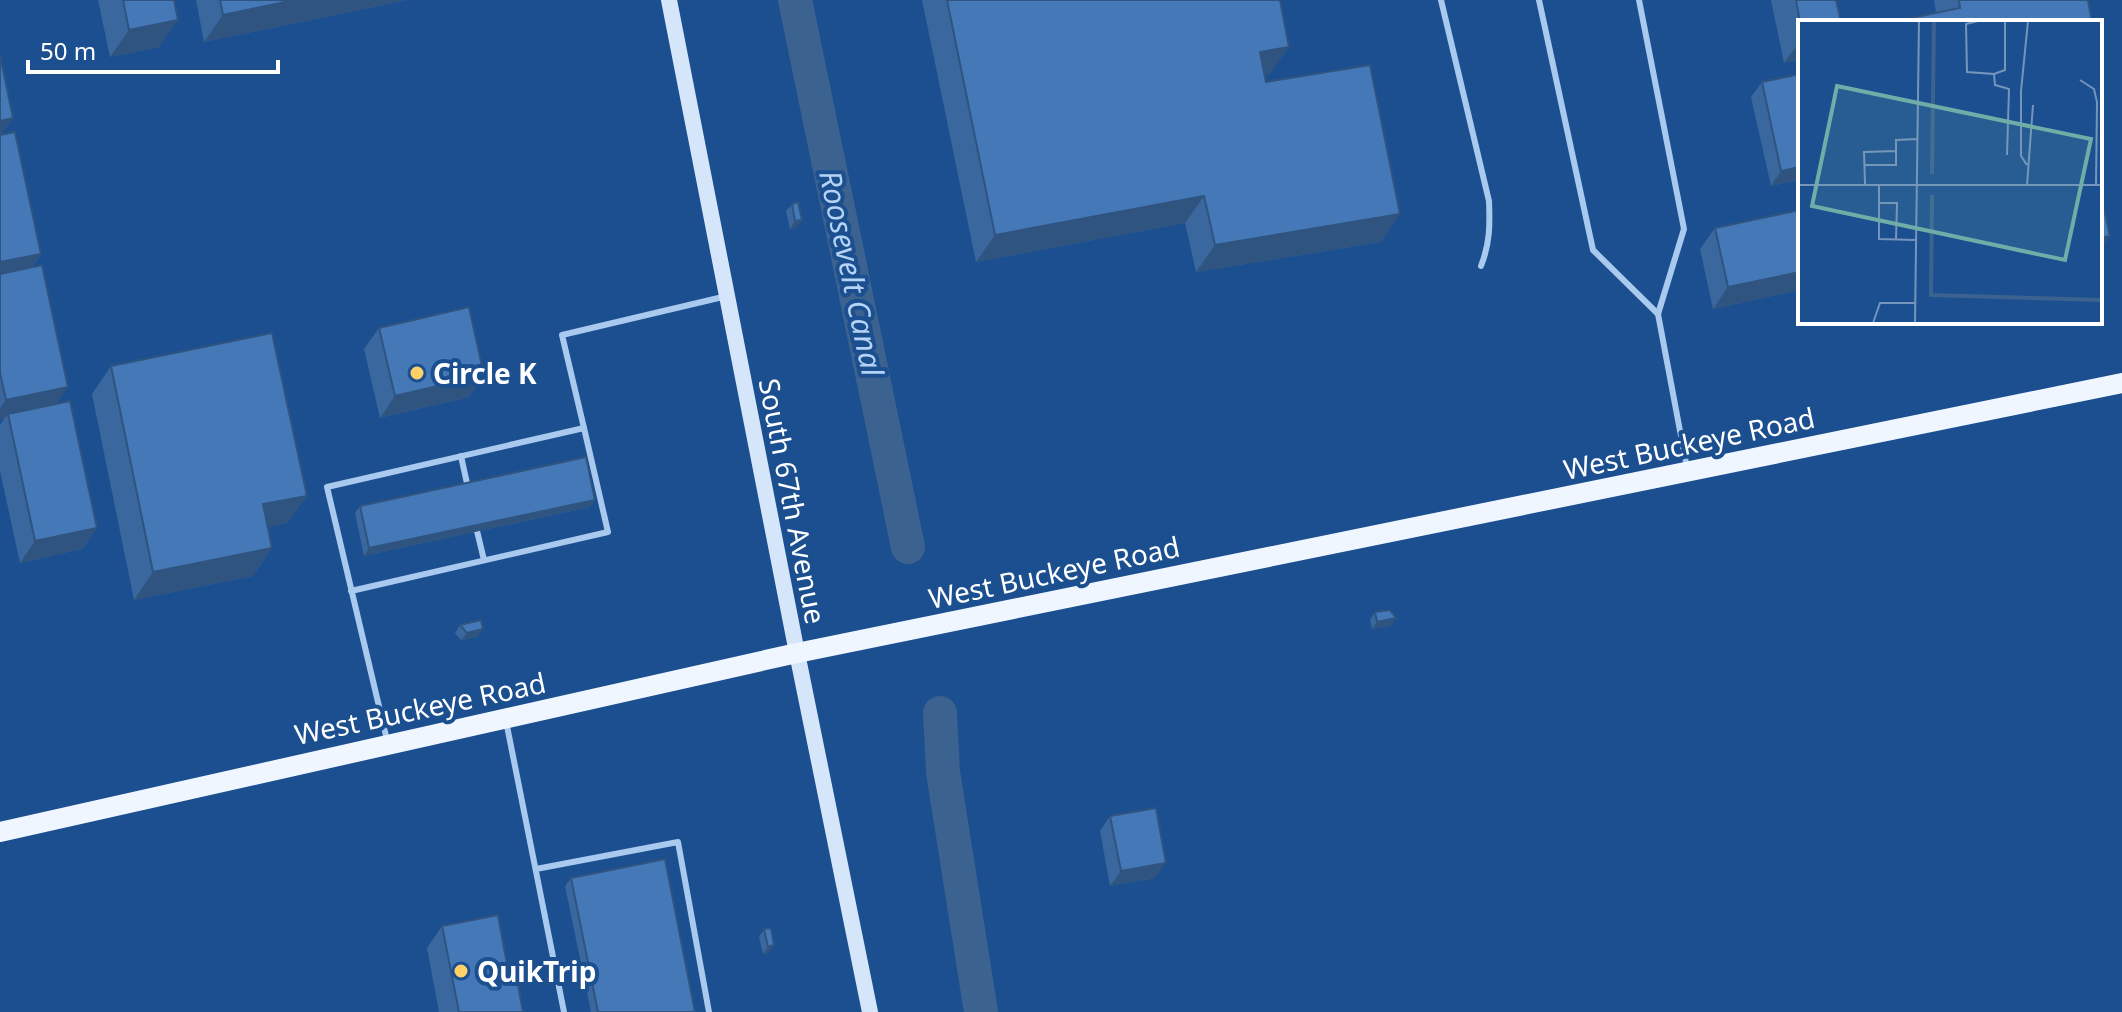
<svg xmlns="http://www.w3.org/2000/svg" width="2122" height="1012" font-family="'Noto Sans',sans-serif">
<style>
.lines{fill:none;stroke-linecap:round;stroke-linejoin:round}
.canal{stroke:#3c6290;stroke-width:34}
.lane{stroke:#a9c9ee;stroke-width:6}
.secondary{stroke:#d6e6fa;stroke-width:16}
.primary{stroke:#f0f6ff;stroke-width:20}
.wall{fill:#3a679d}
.shaded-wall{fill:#305480}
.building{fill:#4478b7;stroke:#305480;stroke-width:2}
.poi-dot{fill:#ffd166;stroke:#1b4f8f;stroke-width:3}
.labels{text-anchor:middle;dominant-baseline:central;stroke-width:8;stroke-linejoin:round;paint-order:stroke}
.poi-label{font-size:28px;font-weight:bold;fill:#fff;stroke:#1b4f8f;text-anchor:start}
.street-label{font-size:28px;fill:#fff;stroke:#1b4f8f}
.water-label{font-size:30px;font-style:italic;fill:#b5d3f5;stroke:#1b4f8f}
.inset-river{fill:none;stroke:#3c6290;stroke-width:4}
.inset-road{fill:none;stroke:#7695bc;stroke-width:2}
.view{fill:#6fada8;fill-opacity:0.15;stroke:#6fada8;stroke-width:4}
.inset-edge{fill:none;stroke:#fff;stroke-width:4}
</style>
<rect width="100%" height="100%" fill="#1b4f8f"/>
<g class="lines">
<g class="canal">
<polyline points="795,0 908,547"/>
<polyline points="940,713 943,772 981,1012"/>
</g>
<g class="lane">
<path d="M1441,0L1489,201C1490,225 1490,243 1481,266"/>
<polyline points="1539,0 1593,250 1658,314"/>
<polyline points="1639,0 1684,229 1658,314 1687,468"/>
<polyline points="461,456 468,488"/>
<polyline points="477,531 484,560"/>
<polyline points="351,591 608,532 584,428"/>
<polyline points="506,721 564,1012"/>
<polyline points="387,740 327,487 584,428 562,335 727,296"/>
<polyline points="536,869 678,842 709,1012"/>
</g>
<polyline class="secondary" points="669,0 797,653 870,1012"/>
<polyline class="primary" points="0,832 797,653 2122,383"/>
</g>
<g class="wall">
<polygon points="98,0 174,0 159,47 110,57"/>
<polygon points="196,0 407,0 204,42"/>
<polygon points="922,0 1280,0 1270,74 1265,75 1266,82 1381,242 1196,272 1185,223 976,262"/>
<polygon points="1771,0 1836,0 1800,22 1800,60 1784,63"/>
<polygon points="1934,0 2088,0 1936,13"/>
<polygon points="0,55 2,134 41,254 32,267 56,404 97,528 82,549 20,563 0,471 0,425 4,419 0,420"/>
<polygon points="1800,74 1800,180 1771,186 1751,97 1762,82"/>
<polygon points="792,204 802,220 796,228 790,229 786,211"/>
<polygon points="1800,210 1800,290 1713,309 1700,249 1715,228"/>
<polygon points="379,328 484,375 469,397 380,418 364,349"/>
<polygon points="111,366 307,496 287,523 268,527 272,548 253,576 134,600 92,394"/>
<polygon points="360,506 590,507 364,556 355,513"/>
<polygon points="1375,612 1391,626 1372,629 1370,620"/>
<polygon points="460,625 477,637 461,640 455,633"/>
<polygon points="1110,816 1155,878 1110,886 1100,831"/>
<polygon points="571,878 695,1012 591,1012 565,886"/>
<polygon points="442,926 509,975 523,1012 439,1012 427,948"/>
<polygon points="764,929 769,953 763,954 759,937"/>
</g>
<g class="shaded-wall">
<polygon points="294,0 407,0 204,42 223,15"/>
<polygon points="178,20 159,47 110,57 129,30"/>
<polygon points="1800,41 1800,60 1784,63"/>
<polygon points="1289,47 1270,74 1241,79 1260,52"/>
<polygon points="13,118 0,137 0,121"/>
<polygon points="1800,167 1800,180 1771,186 1781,171"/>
<polygon points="1204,196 1185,223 976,262 995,235"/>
<polygon points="1400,214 1381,242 1196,272 1215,245"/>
<polygon points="802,220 796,228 790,229 795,221"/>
<polygon points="2110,236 2100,249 2100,238"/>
<polygon points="41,254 26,275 0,281 0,262"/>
<polygon points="1800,272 1800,290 1713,309 1728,287"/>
<polygon points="484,375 469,397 380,418 395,396"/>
<polygon points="68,387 53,409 8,414 4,419 0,420 0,408 6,400"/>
<polygon points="307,496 287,523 244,532 263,504"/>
<polygon points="595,500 590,507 364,556 369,548"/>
<polygon points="97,528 82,549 20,563 35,541"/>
<polygon points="272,548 253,576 134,600 153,572"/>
<polygon points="1396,618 1391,626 1372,629 1377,622"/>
<polygon points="483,629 477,637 461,640 467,633"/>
<polygon points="1166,863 1155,878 1110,886 1121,871"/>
<polygon points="774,945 769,953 763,954 768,947"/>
</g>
<g class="building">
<polygon points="123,0 174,0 178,20 129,30"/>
<polygon points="220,0 294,0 223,15"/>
<polygon points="947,0 1280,0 1289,47 1260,52 1266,82 1370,65 1400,214 1215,245 1204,196 995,235"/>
<polygon points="1796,0 1836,0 1841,22 1800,22"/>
<polygon points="1959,0 2088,0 2092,22 1892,22 1960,8"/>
<polygon points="0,55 13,118 0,121"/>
<polygon points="1800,74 1800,167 1781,171 1762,82"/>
<polygon points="15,132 41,254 0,262 0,135"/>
<polygon points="2100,191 2110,236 2100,238"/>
<polygon points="798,202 802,220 795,221 792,204"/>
<polygon points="1800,210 1800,272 1728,287 1715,228"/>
<polygon points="42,265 68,387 6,400 0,373 0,274"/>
<polygon points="469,307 484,375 395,396 379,328"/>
<polygon points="272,333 307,496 263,504 272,548 153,572 111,366"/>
<polygon points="70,401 97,528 35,541 8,414"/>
<polygon points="586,457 595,500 369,548 360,506"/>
<polygon points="1390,610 1396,618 1377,622 1375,612"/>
<polygon points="481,620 483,629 467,633 460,625"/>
<polygon points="1156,808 1166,863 1121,871 1110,816"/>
<polygon points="665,859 695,1012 598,1012 571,878"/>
<polygon points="498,915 509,975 516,974 523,1012 459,1012 442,926"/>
<polygon points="771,928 774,945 768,947 764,929"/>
</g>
<g class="poi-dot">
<circle cx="417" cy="373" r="8"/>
<circle cx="461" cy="971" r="8"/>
</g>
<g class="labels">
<g class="poi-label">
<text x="433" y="373">Circle K</text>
<text x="477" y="971">QuikTrip</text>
</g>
<g class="street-label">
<text transform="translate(1689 443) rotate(-12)">West Buckeye Road</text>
<text transform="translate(793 501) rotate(79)">South 67th Avenue</text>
<text transform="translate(1054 572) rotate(-12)">West Buckeye Road</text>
<text transform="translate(420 708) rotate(-12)">West Buckeye Road</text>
</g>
<g class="water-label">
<text transform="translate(852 273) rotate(78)">Roosevelt Canal</text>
</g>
</g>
<g transform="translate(1798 20)">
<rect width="304" height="304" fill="#1b4f8f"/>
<path class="inset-river" d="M134,154L136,1M134,175L133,275L304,280"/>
<path class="inset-road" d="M180,1L168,4L169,52L196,54L197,65L211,69L209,135M196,54L207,50V1M282,60L296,69L299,82L298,165M66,145H98V131M229,145L223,136V71L230,1M67,164L66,132L98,131V120L119,119M81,164V219L118,220M0,165H304M229,165L235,85M81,183H99L98,219M75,303L82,283H117M117,303L121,1"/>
<path class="view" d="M39,66L293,119L267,240L14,186Z"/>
<rect width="304" height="304" class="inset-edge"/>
</g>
<path d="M28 60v12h250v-12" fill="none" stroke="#ffffff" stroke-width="4"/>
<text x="40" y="60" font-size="24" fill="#ffffff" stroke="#1b4f8f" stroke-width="6" paint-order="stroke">50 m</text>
</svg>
